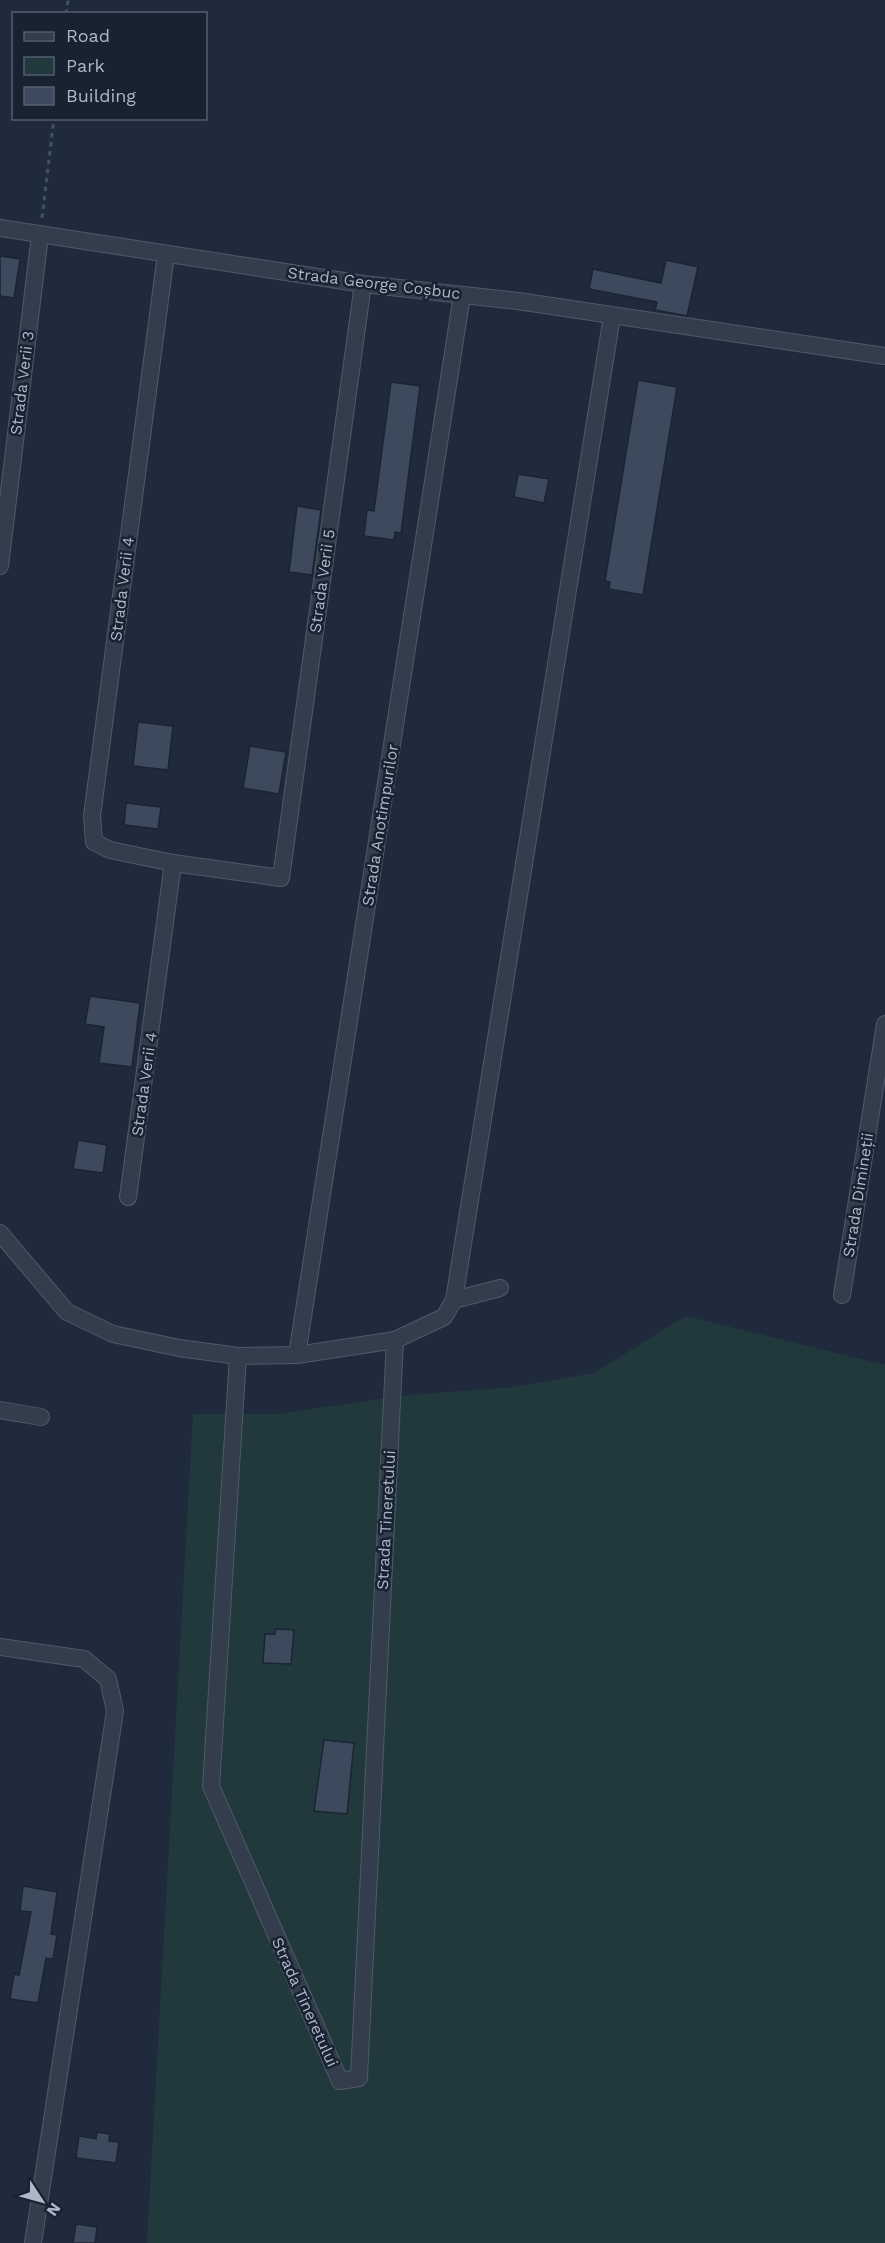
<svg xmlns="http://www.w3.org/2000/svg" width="885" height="2243" font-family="'Work Sans',sans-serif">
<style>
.green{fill:#21393c}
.building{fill:#3d4a5e;stroke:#1a2432;stroke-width:1.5}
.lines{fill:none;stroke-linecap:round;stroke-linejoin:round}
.minor-casing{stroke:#505a69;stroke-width:18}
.path{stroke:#3e565a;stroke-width:3;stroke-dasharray:4.5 4.5;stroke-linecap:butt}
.minor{stroke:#333d4c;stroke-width:16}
.labels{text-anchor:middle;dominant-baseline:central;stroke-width:5;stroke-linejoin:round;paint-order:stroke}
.street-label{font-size:16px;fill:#adb7c8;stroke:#182230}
</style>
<rect width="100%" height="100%" fill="#1f2b3c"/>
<polygon class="green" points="686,1316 885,1365 885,2243 147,2243 193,1414 277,1414 409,1395 513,1387 594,1373"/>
<g class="building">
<polygon points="0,256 20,259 14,298 0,296"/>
<polygon points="666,260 698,267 687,316 655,310 657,302 589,289 593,269 661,283"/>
<polygon points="638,380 677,387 643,595 609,589 610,582 605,581"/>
<polygon points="391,382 420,386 401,533 395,532 394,540 364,536 367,510 374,511"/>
<polygon points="518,474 549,479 544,503 514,497"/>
<polygon points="297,506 321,510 312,575 289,572"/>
<polygon points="138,722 173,726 168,770 133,766"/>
<polygon points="250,746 286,752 279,794 243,788"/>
<polygon points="126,803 161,807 158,829 124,825"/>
<polygon points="90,996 140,1003 132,1067 99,1063 104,1027 85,1024"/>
<polygon points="78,1140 107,1145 103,1173 73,1169"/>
<polygon points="276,1629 294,1630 291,1664 263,1663 265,1634 275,1634"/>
<polygon points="324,1740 354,1743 347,1814 314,1811"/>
<polygon points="23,1886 57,1892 51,1934 57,1935 53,1959 46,1958 38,2003 10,1999 14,1974 19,1975 31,1912 20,1911"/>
<polygon points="97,2132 110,2134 109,2141 119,2142 116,2163 76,2158 79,2136 96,2139"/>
<polygon points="76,2224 97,2227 95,2243 73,2243"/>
</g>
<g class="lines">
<defs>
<g id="minor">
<polyline points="0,228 363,284 518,301 885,356"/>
<polyline points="0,566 40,235"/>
<polyline points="173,863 281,878 363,284"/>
<polyline points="128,1197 173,863 110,850 94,842 92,816 166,254"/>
<polyline points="0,1233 67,1312 113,1334 179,1348 238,1356 297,1355 395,1340 444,1317 454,1300 500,1288"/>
<polyline points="842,1295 885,1024"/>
<polyline points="454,1300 612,316"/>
<polyline points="297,1355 462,295"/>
<polyline points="238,1356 211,1786 340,2081 359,2078 395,1340"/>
<polyline points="0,1410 41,1417"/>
<polyline points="0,1647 84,1659 108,1679 115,1711 33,2243"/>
</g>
</defs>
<use href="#minor" class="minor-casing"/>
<g class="path">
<polyline points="66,14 68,0"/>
<polyline points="42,218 54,118"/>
</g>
<use href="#minor" class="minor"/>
</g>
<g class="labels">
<g class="street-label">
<text transform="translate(374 283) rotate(7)">Strada George Coșbuc</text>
<text transform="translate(22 383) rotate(-83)">Strada Verii 3</text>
<text transform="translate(322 581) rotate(-82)">Strada Verii 5</text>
<text transform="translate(122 589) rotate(-83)">Strada Verii 4</text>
<text transform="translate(380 825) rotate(-81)">Strada Anotimpurilor</text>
<text transform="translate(144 1084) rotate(-82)">Strada Verii 4</text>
<text transform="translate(858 1195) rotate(-81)">Strada Dimineții</text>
<text transform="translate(386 1520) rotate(-87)">Strada Tineretului</text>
<text transform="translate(305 2002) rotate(66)">Strada Tineretului</text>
</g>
</g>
<rect x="12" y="12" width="195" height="108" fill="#182230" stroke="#545e6d" stroke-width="1.5"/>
<rect x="24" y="32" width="30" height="9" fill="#333d4c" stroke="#545e6d" stroke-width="1.5"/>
<text x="66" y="42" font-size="18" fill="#adb7c8">Road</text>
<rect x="24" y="57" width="30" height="18" fill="#21393c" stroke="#545e6d" stroke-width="1.5"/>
<text x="66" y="72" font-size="18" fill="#adb7c8">Park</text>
<rect x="24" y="87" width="30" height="18" fill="#3d4a5e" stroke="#545e6d" stroke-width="1.5"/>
<text x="66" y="102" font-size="18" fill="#adb7c8">Building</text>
<g transform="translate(42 2201) rotate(126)" stroke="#182230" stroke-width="4.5" paint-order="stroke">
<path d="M0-4.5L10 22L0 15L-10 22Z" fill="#adb7c8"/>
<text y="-9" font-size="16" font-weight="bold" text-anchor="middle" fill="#adb7c8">N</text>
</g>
</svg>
